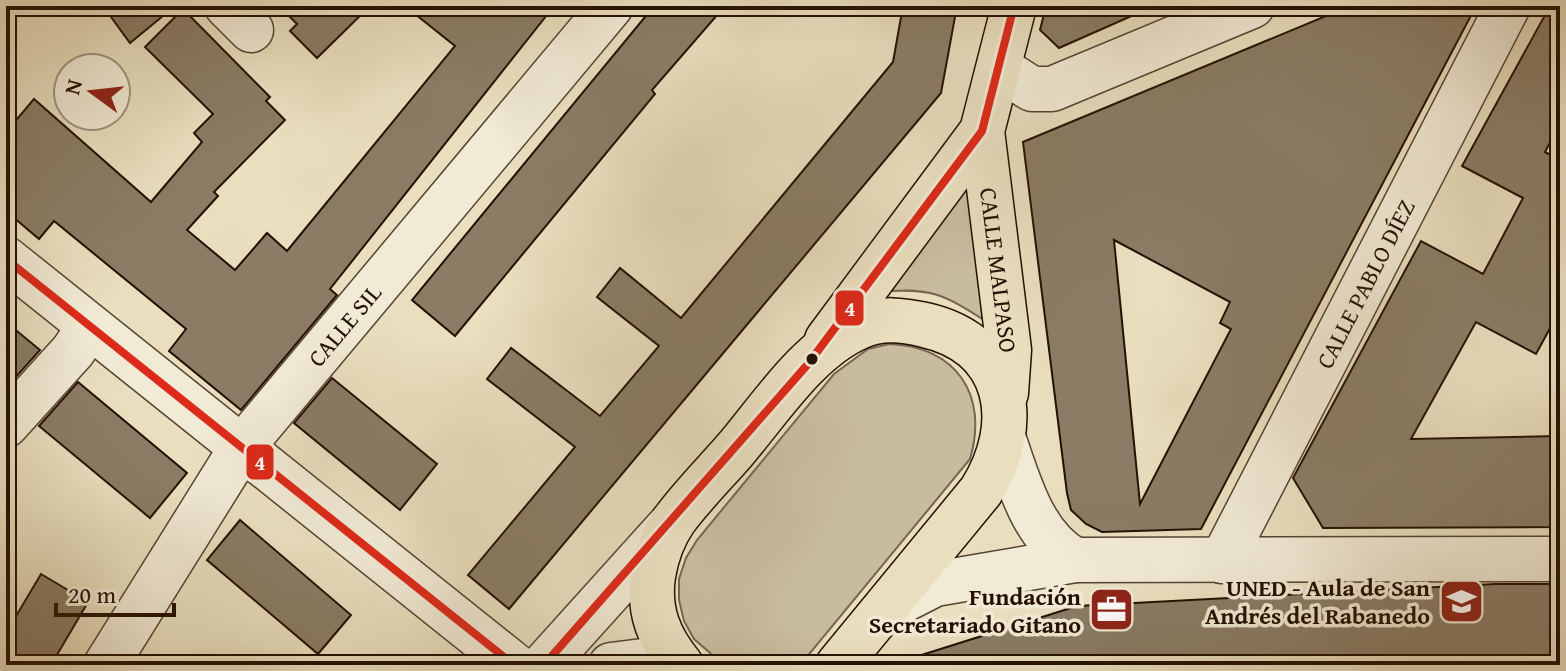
<svg xmlns="http://www.w3.org/2000/svg" width="1566" height="671" font-family="'Gentium Book Plus',serif">
<style>
.green{fill:#c8bc9f;stroke:#766651;stroke-width:2}
.building{fill:#8a7c65;stroke:#241003;stroke-width:2;fill-rule:evenodd}
.lines{fill:none;stroke-linecap:round;stroke-linejoin:round}
.minor-casing{stroke:#554432;stroke-width:47}
.major-casing{stroke:#241003;stroke-width:47}
.minor{stroke:#f1ead5;stroke-width:44}
.major{stroke:#e9dfbf;stroke-width:44}
.bus-1-casing{stroke:#f1ead5;stroke-width:14}
.bus-1{stroke:#dd2a1a;stroke-width:8}
.bus-dot{fill:#241003;stroke:#f1ead5;stroke-width:3}
.labels{text-anchor:middle;dominant-baseline:central;stroke-width:7;stroke-linejoin:round;paint-order:stroke}
.street-label{font-size:24px;fill:#241003;stroke:#f1ead5}
.poi-label{font-size:24px;font-weight:bold;fill:#241003;stroke:#f1ead5;text-anchor:end}
.line-badge{stroke:#f1ead5;stroke-width:3}
.badge-label{font-size:22px;text-anchor:middle;font-weight:bold;fill:#fff}
</style>
<rect width="100%" height="100%" fill="#e9dfbf"/>
<filter id="stains"><feTurbulence type="fractalNoise" baseFrequency=".0025" numOctaves="4"/><feColorMatrix values="0 0 0 0 .2 0 0 0 0 .09 0 0 0 0 .02 0 0 0 .5 -.17"/></filter>
<radialGradient id="worn" r=".72"><stop offset=".6" stop-color="#630" stop-opacity="0"/><stop offset="1" stop-color="#630" stop-opacity=".3"/></radialGradient>
<g class="green">
<path d="M963,183L971,186L987,322C942,293 930,287 876,292Z"/>
<path d="M889,344C956,346 989,395 970,459L806,658L794,665H724L694,639L684,621L679,600V579L686,558L697,540L834,374L868,349Z"/>
</g>
<g class="building">
<polygon points="103,6 175,6 130,43"/>
<polygon points="279,6 370,6 317,58 290,31 297,24"/>
<polygon points="405,6 554,6 330,289 337,295 241,410 169,351 186,329 54,221 39,239 6,211 6,132 34,99 151,202 202,142 194,133 213,114 145,47 183,9 270,97 266,101 285,120 214,192 218,196 187,230 235,270 267,233 287,251 455,46"/>
<polygon points="654,6 725,6 652,90 655,94 455,336 412,300"/>
<polygon points="903,6 957,6 941,93 509,609 468,575 575,447 487,379 511,348 600,416 659,346 597,297 620,268 681,318 893,62"/>
<polygon points="1046,6 1154,6 1059,48 1040,30"/>
<path d="M1350,6H1476L1201,529L1102,532L1086,524L1071,510L1067,493L1023,142ZM1114,240L1230,302L1220,323L1231,329L1140,504Z"/>
<polygon points="1550,6 1560,6 1560,124 1545,152 1560,160 1560,310 1536,354 1476,322 1411,439 1560,436 1560,527 1323,528 1293,478 1421,241 1483,274 1523,198 1462,166"/>
<polygon points="6,322 40,350 6,388"/>
<polygon points="332,378 437,464 400,510 294,423"/>
<polygon points="78,382 187,473 150,518 39,426"/>
<polygon points="240,520 351,615 318,654 207,560"/>
<polygon points="41,574 88,602 51,665 6,665 6,633"/>
<polygon points="1495,584 1560,584 1560,665 913,665 912,658 1077,606"/>
</g>
<g class="lines">
<defs>
<g id="minor">
<polyline points="227,6 251,30"/>
<polyline points="999,68 1032,89 1052,89 1252,6"/>
<polyline points="6,259 514,665"/>
<polyline points="6,425 73,351 89,327"/>
<path d="M1004,440C1019,483 1033,537 1075,560"/>
<path id="s1" d="M1222,561L1508,6"/>
<polyline points="884,610 935,584 1075,560 1560,559"/>
<path id="s2" d="M106,665L242,447L611,6"/>
<polyline points="544,665 672,523"/>
<polyline points="611,665 643,661 664,665"/>
</g>
<g id="major">
<path id="s3" d="M982,131L1009,350L1006,393"/>
<polyline points="827,340 982,131 1014,6"/>
<path d="M681,665C659,638 648,611 653,576C656,557 664,535 675,519C693,495 715,473 735,450C770,409 808,349 859,327C881,317 903,320 925,325C1011,345 1023,424 981,491L838,665"/>
</g>
</defs>
<use href="#minor" class="minor-casing"/>
<use href="#major" class="major-casing"/>
<use href="#minor" class="minor"/>
<use href="#major" class="major"/>
<defs>
<g id="bus-1">
<polyline points="6,259 514,665"/>
<polyline points="544,665 808,364 982,131 1014,6"/>
</g>
</defs>
<use href="#bus-1" class="bus-1-casing"/>
<use href="#bus-1" class="bus-1"/>
</g>
<defs>
<symbol id="university-square" viewBox="-11 -11 22 22"><rect x="-9" y="-9" width="18" height="18" rx="4" fill="#8f2418" stroke="#f1ead5"/><path d="M0-5L7-2L0 1L-7-2ZM-4 1L0 2.5L4 1V4Q0 6-4 4Z" fill="#fff"/></symbol>
<symbol id="office-square" viewBox="-11 -11 22 22"><rect x="-9" y="-9" width="18" height="18" rx="4" fill="#8f2418" stroke="#f1ead5"/><path d="M-6-3h4V-5.5h4V-3h4V5H-6ZM-1-4.5V-3h2v-1.5ZM-6 0V1H6V0Z" fill="#fff"/></symbol>
</defs>
<g fill-rule="evenodd">
<use href="#university-square" x="1436" y="576" width="51" height="51"/>
<use href="#office-square" x="1086" y="584" width="51" height="51"/>
</g>
<circle class="bus-dot" cx="812" cy="359" r="7"/>
<g class="labels">
<g class="street-label">
<text stroke="none"><textPath href="#s3" startOffset="140">CALLE MALPASO</textPath></text>
<text stroke="none"><textPath href="#s1" startOffset="312">CALLE PABLO DÍEZ</textPath></text>
<text stroke="none"><textPath href="#s2" startOffset="416">CALLE SIL</textPath></text>
</g>
<g class="poi-label">
<text x="1430" y="587">UNED - Aula de San<tspan x="1430" dy="28">Andrés del Rabanedo</tspan></text>
<text x="1081" y="596">Fundación<tspan x="1081" dy="28">Secretariado Gitano</tspan></text>
</g>
</g>
<g class="line-badge">
<rect x="834" y="289" width="31" height="38" rx="8" fill="#dd2a1a"/>
<rect x="245" y="443" width="30" height="38" rx="8" fill="#dd2a1a"/>
</g>
<g class="badge-label">
<text x="850" y="316">4</text>
<text x="260" y="470">4</text>
</g>
<rect width="1566" height="671" fill="none" stroke="#e9dfbf" stroke-width="32"/>
<rect x="8" y="8" width="1550" height="655" fill="none" stroke="#241003" stroke-width="4"/>
<rect x="16" y="16" width="1534" height="639" fill="none" stroke="#241003" stroke-width="2"/>
<g transform="translate(92 92) rotate(285)"><circle r="38" fill="#f1ead5" stroke="#9f9381" stroke-width="2"/>
<path d="M0-6L14 30L0 20L-14 30Z" fill="#8f2418"/>
<text y="-12" font-size="22" font-weight="bold" text-anchor="middle" fill="#241003">N</text>
</g>
<path d="M56 603v12h118v-12" fill="none" stroke="#241003" stroke-width="4"/>
<text x="68" y="603" font-size="24" fill="#241003" stroke="#f1ead5" stroke-width="6" paint-order="stroke">20 m</text>
<rect width="100%" height="100%" filter="url(#stains)"/>
<rect width="100%" height="100%" fill="url(#worn)"/>
</svg>
